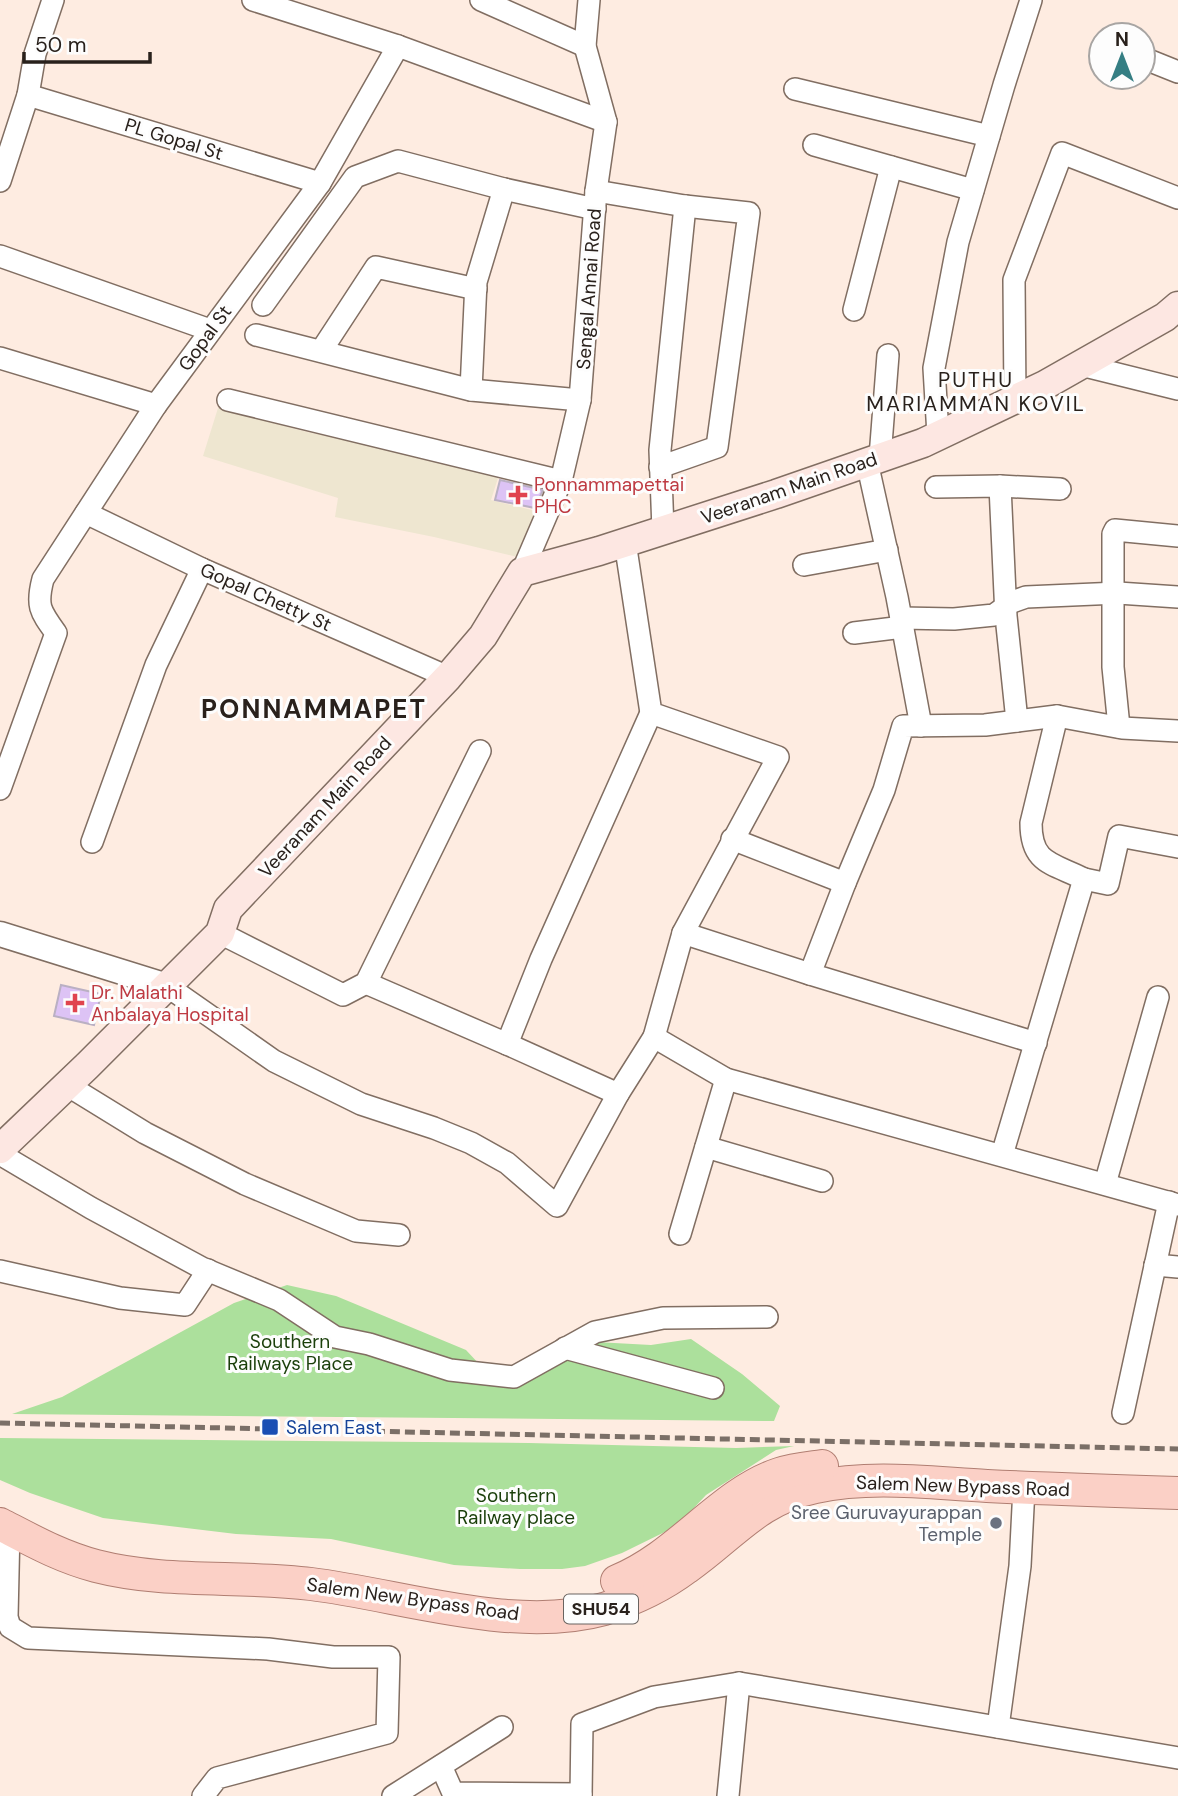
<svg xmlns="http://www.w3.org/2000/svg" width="1178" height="1796" font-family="'DM Sans',sans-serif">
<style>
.education{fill:#eee6d0}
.green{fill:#ace09c}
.building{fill:#ddc3f5;stroke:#bab0c3;stroke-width:2}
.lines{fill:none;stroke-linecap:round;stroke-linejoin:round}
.minor-casing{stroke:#816e62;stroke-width:24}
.tertiary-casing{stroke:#816e62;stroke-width:27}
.secondary-casing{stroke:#816e62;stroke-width:31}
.primary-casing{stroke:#b07e72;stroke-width:34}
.minor{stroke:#fff;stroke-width:21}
.tertiary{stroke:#fff;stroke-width:24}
.secondary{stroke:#fde7e2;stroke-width:28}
.primary{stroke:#fbd0c6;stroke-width:32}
.rail{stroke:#7b6f67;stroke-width:5;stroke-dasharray:10 5;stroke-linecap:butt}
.health-dot{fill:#e0444e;stroke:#fdfdfd;stroke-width:2.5}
.transit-dot{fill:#1a4fb4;stroke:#fdfdfd;stroke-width:2.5}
.worship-dot{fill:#6b7280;stroke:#fdfdfd;stroke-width:2.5}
.labels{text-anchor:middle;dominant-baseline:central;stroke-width:6;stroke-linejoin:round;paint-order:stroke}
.shield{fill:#fdfdfd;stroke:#696360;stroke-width:2}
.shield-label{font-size:18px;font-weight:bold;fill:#29211c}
.street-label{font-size:19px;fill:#29211c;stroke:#fdfdfd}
.health-label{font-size:19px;fill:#be3a42;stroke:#fdfdfd;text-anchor:start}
.park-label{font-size:19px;fill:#1a3f0a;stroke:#fdfdfd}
.transit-label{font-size:19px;fill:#164399;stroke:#fdfdfd;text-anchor:start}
.worship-label{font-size:19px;fill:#5b616d;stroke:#fdfdfd;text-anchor:end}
.neighbourhood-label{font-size:21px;letter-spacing:2px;fill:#29211c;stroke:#fdfdfd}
.district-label{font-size:26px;font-weight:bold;letter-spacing:2px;fill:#29211c;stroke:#fdfdfd}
</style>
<rect width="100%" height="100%" fill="#feece1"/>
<polygon class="education" points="218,408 307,432 438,459 498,478 491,500 536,511 522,558 434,537 335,517 338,498 203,456"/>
<g class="green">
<polygon points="287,1285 336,1296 466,1350 495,1381 596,1342 651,1345 691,1339 742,1374 780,1406 774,1421 12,1414 62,1397 234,1303"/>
<polygon points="0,1438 529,1443 736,1448 794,1446 776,1450 706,1495 677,1526 622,1553 585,1566 562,1569 520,1569 454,1565 331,1539 236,1534 103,1518 30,1493 0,1480"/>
</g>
<g class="building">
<polygon points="500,480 543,490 535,508 495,500"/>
<polygon points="61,985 101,994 94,1025 54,1016"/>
</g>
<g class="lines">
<defs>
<g id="minor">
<polyline points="253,0 398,46 606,122"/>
<polyline points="481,0 585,46"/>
<polyline points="1143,58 1178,72"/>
<polyline points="795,89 989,136"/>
<polyline points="28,95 320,183"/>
<polyline points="814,145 973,190"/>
<polyline points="0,181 28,95 35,54 53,0"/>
<polyline points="596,191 685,206 749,213 717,447 660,467"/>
<polyline points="0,256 210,330"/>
<polyline points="263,305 355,177 398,161 504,189 595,209"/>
<polyline points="854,310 891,167"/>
<polyline points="256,335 471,390 580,400"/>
<polyline points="321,351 376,267 476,289"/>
<polyline points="0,358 156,405"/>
<polyline points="1081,365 1178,389"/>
<polyline points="471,390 476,282 504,189"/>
<polyline points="228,400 561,481"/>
<polyline points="1015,400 1014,280 1062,153 1178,198"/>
<polyline points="938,435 934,368 958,242 1004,85 1031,0"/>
<polyline points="880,457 888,355"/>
<polyline points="867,462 897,597 921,726"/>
<polyline points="1000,486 1006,616 1017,721"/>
<polyline points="936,487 1000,486 1060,489"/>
<polyline points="86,513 202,569 448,677"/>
<polyline points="663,530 660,450 685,206"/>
<polyline points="625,542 651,713 778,757 683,933 654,1037"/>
<polyline points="804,565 887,550"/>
<polyline points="522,572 561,481 580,400 596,191 606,122 585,46 589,0"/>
<polyline points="901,618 954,619 994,615 1012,602 1026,597 1118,593 1178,597"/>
<polyline points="854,633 903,627"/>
<polyline points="1119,727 1113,667 1113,534 1115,530 1178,536"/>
<path d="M0,789L56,633C40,611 36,606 43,579L156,405L320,183L398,46"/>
<polyline points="732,839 845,883"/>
<polyline points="92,842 156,665 202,569"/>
<polyline points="1084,879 1108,884 1119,836 1178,847"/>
<polyline points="220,933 343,995 366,983 480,751"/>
<polyline points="683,933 810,974"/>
<polyline points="366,983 507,1044 541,959 651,713"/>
<polyline points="167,986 274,1061 361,1104 434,1128 471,1143 507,1163 557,1206 618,1094"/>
<polyline points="1036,1043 810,974 845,883 884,790 903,726 985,725 1057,716 1122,728 1178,731"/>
<polyline points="507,1044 618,1094 654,1037 726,1079 1178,1205"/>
<polyline points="67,1085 145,1133 245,1184 356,1231 399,1235"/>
<polyline points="706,1147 822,1181"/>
<polyline points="0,1154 91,1208 202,1268 279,1300 335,1337 369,1344 450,1370 514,1377 595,1332 663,1318 767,1317"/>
<path d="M1002,1155L1084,879C1052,863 1031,864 1031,823L1057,716"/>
<polyline points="1105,1184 1158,997"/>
<polyline points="680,1234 726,1079"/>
<polyline points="1155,1265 1178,1267"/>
<polyline points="0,1271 120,1298 185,1305 208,1270"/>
<polyline points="565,1348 713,1388"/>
<polyline points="1123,1413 1169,1202"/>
<polyline points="9,1528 7,1617 10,1627 28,1638 268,1649 333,1657 389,1657 387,1733 217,1778 203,1796"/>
<polyline points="998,1727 1020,1566 1024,1488"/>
<polyline points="441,1766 453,1793 581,1794"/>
<polyline points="393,1796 502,1727"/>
<polyline points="581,1796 582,1724 654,1697 739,1683"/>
<polyline points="728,1796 739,1683 1178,1758"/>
</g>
<polyline id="tertiary" points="0,934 167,986"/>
<polyline id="secondary" points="0,1149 87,1066 220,933 228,909 448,677 483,636 522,572 599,551 776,494 923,443 1045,385 1165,317 1178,306"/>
<g id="primary">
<path d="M0,1524C31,1540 61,1557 96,1566C166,1584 239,1575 311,1584C401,1595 514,1634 604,1609C632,1600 662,1586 686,1568C732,1536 757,1499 815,1487C871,1475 930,1483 987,1486C1051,1489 1114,1491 1178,1493"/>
<path d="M617,1581C679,1556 720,1494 779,1474C793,1469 807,1468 822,1466"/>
</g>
</defs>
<use href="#minor" class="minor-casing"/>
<use href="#tertiary" class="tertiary-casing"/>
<use href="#secondary" class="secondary-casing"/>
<use href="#primary" class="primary-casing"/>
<use href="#minor" class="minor"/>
<use href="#tertiary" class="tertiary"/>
<use href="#secondary" class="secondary"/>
<use href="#primary" class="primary"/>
<polyline class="rail" points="0,1423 1178,1449"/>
</g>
<g class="health-dot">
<path d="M514.5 484.5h7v7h7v7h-7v7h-7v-7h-7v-7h7z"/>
<path d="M71.5 992.5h7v7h7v7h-7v7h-7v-7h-7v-7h7z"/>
</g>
<rect class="transit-dot" x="261" y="1418" width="18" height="18" rx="3.5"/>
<circle class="worship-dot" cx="996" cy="1523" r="7"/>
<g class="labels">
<rect class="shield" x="564" y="1594.5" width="74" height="29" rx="5"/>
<g class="shield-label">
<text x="601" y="1609">SHU54</text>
</g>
<g class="street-label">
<text transform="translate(174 139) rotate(17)">PL Gopal St</text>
<text transform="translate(589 289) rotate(-86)">Sengal Annai Road</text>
<text transform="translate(205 338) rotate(-54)">Gopal St</text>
<text transform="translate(789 488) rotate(-19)">Veeranam Main Road</text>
<text transform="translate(266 597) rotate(24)">Gopal Chetty St</text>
<text transform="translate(325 807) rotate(-47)">Veeranam Main Road</text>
<text transform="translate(963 1486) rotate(2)">Salem New Bypass Road</text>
<text transform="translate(413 1599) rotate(8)">Salem New Bypass Road</text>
</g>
<g class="health-label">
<text x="534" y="484">Ponnammapettai<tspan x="534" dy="22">PHC</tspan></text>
<text x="91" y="992">Dr. Malathi<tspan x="91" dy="22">Anbalaya Hospital</tspan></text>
</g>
<g class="park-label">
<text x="290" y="1341">Southern<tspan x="290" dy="22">Railways Place</tspan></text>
<text x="516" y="1495">Southern<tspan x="516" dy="22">Railway place</tspan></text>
</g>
<g class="transit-label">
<text x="286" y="1427">Salem East</text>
</g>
<g class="worship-label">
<text x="982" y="1512">Sree Guruvayurappan<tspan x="982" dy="22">Temple</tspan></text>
</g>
<g class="neighbourhood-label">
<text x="976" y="380">PUTHU<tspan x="976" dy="24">MARIAMMAN KOVIL</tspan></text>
</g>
<g class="district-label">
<text x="314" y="709">PONNAMMAPET</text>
</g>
</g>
<g transform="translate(1122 56)"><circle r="33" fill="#fdfdfd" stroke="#a8a5a3" stroke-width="2"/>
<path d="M0-5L12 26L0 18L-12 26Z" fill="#357e83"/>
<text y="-10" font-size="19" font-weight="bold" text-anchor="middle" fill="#29211c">N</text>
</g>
<path d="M24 52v10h126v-10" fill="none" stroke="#29211c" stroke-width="3.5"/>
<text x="35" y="52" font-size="21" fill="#29211c" stroke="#fdfdfd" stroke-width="5" paint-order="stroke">50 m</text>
</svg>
